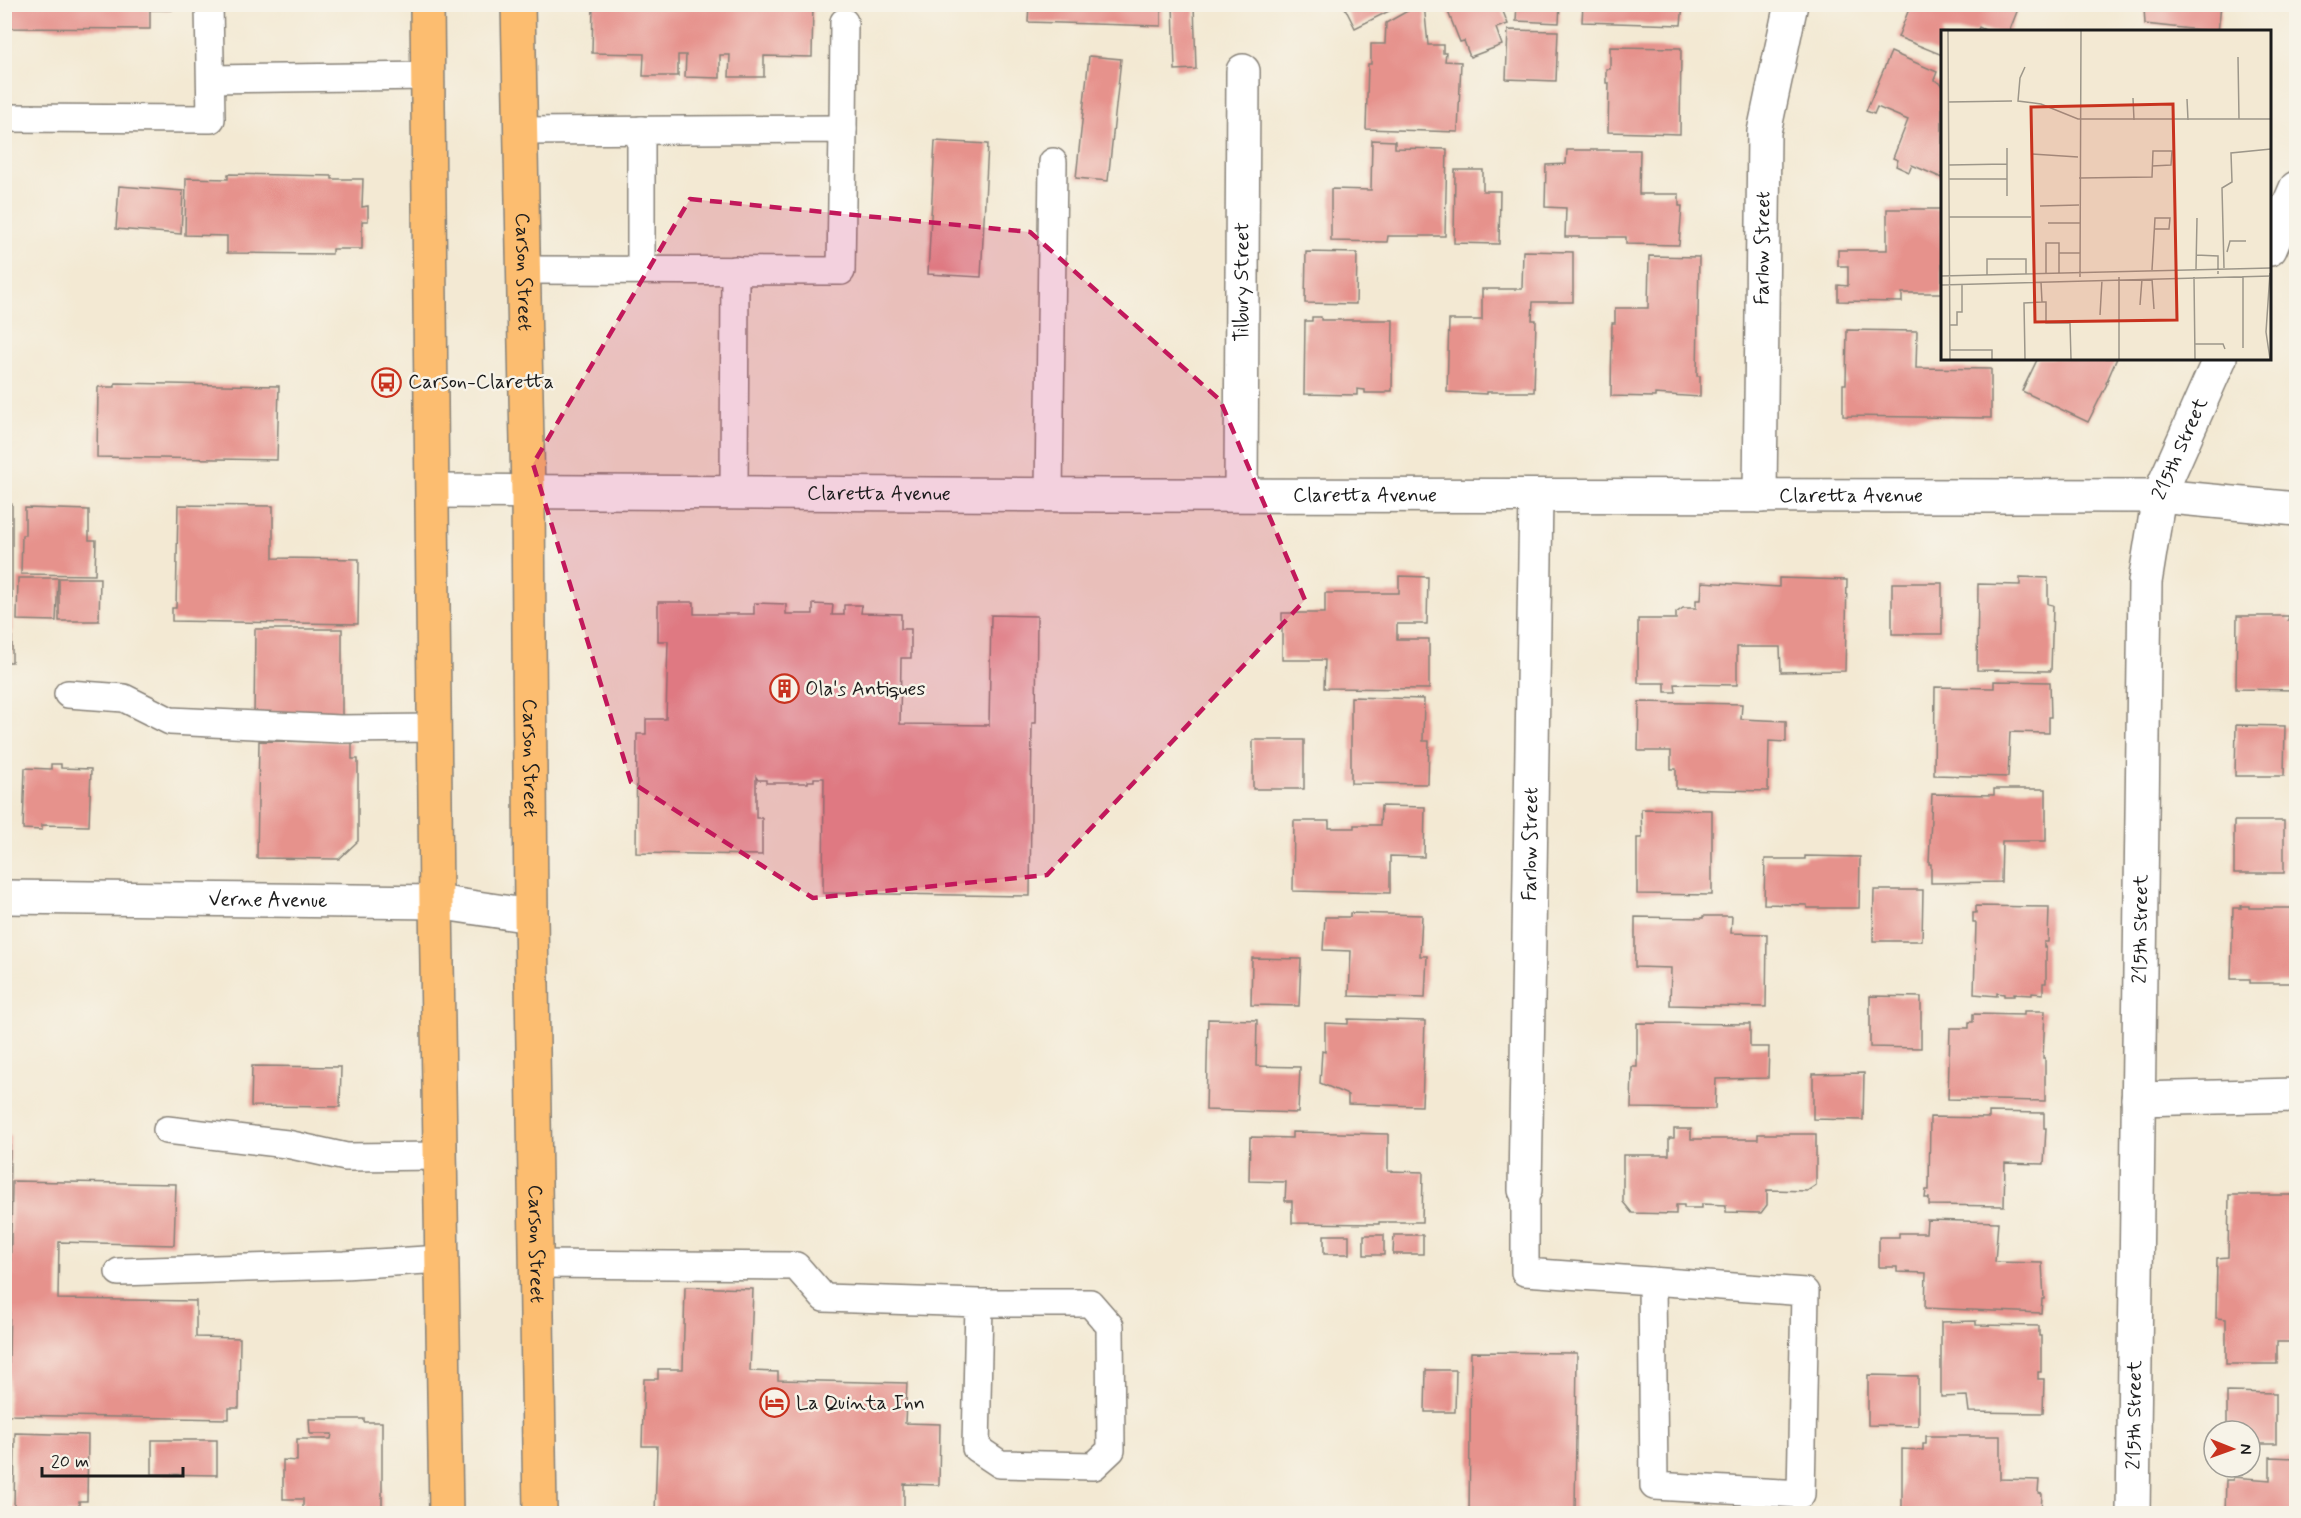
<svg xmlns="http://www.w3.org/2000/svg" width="2301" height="1518" font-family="Mynerve,sans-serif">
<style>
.building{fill:#e6928c}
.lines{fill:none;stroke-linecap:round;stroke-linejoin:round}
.service-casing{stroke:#888278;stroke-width:30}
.minor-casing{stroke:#888278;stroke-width:36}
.primary-casing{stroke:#888278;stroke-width:36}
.service{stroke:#fff;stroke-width:27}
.minor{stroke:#fff;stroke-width:33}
.primary{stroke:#fcbd6f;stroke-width:33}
.marked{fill:#c2185b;fill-opacity:0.2;stroke:#c2185b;stroke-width:4.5;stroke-dasharray:12 8;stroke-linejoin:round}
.labels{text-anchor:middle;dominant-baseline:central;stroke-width:5;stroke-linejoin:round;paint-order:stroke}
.street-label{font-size:20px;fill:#1c1c1c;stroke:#f7f3e8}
.poi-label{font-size:20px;fill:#1c1c1c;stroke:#f7f3e8;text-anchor:start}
.inset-road{fill:none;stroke:#9d978a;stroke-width:1.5}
.view{fill:#c8321e;fill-opacity:0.15;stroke:#c8321e;stroke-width:3}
.inset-edge{fill:none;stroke:#1c1c1c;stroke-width:3}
</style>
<rect width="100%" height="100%" fill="#f7f3e8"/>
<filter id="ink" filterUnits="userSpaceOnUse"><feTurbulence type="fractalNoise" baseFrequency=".0167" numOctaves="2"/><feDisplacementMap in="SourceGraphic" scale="12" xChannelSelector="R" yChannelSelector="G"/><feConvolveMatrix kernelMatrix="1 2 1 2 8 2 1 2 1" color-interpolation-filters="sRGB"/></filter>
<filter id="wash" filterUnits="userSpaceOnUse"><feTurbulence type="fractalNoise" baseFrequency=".008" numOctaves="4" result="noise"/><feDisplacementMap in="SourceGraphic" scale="24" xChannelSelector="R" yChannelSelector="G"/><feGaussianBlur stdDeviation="1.35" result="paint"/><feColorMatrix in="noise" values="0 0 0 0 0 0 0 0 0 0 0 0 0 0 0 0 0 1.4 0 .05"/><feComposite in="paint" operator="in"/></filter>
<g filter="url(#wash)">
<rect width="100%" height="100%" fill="#f3e9d3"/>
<g id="blocks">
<g class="building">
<polygon points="4,4 172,4 172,10 150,10 150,29 4,28"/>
<polygon points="593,4 813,4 812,57 764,56 764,77 729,77 730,55 720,55 720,78 685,77 686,55 678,55 678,76 643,76 644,54 592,53"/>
<polygon points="1029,4 1161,4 1161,26 1028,22"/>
<polygon points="1173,4 1194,4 1196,69 1175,70"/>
<polygon points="1343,4 1403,4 1355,28"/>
<polygon points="1420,4 1424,4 1428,45 1443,45 1443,53 1446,53 1445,61 1461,62 1458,132 1366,129 1368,64 1371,64 1371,44 1385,44 1386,23"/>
<polygon points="1445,4 1500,4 1508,24 1496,28 1502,45 1470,57 1464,41 1460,42"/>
<polygon points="1517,4 1560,4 1559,23 1516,21"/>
<polygon points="1583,4 1683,4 1681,25 1582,22"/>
<polygon points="1911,4 2020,4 2009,32 1989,32 1979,27 1977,32 1942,32 1942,55 1898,37"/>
<polygon points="2147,5 2221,5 2218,32 2145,24 2144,8 2147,9"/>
<polygon points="1508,30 1558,31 1556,81 1506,79"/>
<polygon points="1610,47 1681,48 1680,134 1608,132 1609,83 1606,83 1606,69 1610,69"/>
<polygon points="1891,52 1937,72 1934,80 1942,84 1942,178 1912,165 1909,172 1896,166 1898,160 1893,158 1908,120 1877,107 1874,114 1866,111"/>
<polygon points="1089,56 1121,59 1108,181 1076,178"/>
<polygon points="1372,140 1395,141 1395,148 1447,149 1445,236 1388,236 1387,242 1331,241 1331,189 1371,190"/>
<polygon points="935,141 988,144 981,277 928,274"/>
<polygon points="1567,150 1640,150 1639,194 1679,194 1679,206 1682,206 1679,245 1626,244 1626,237 1565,237 1566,208 1545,207 1546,165 1566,164"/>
<polygon points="1455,170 1483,170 1483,191 1500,191 1499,244 1454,243"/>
<polygon points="228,174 332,176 332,179 363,179 362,207 368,206 368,221 362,221 362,249 332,249 332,254 227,253 227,236 185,235 186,178 228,179"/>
<polygon points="119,186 183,191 181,234 116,229"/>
<polygon points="1887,209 1942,209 1942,293 1902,293 1902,302 1838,301 1838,285 1848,286 1848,266 1838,266 1838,250 1887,250"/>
<polygon points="1523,251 1573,252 1573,302 1533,302 1532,320 1536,320 1534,392 1487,392 1487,394 1447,392 1449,320 1482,320 1482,289 1522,289"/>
<polygon points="1306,252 1357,253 1356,304 1305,303"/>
<polygon points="1649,256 1699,257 1697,376 1700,376 1700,397 1655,394 1655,397 1611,396 1612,323 1615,323 1615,308 1648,308"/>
<polygon points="1312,317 1321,317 1321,320 1393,320 1392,391 1386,391 1386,393 1365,393 1365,390 1357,389 1357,395 1304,394 1305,321 1312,321"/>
<polygon points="1847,330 1917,331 1916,368 1991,369 1991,418 1843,416 1843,384 1846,384"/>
<polygon points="2038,358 2117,358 2106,383 2107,384 2088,422 2022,391"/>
<polygon points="115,383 279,386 277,460 97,457 98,387 115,387"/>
<rect x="4" y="504" width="8" height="158"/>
<polygon points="178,505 273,506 273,558 359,559 358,624 172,621 172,608 176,608"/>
<polygon points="25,508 89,510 89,540 96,540 95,575 21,574 22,535 25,535"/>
<polygon points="1399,576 1428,577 1427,624 1397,624 1397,639 1429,639 1429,689 1324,688 1325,660 1282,660 1282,613 1325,613 1325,593 1399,593"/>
<polygon points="2020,577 2048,578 2048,604 2053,605 2051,671 1977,670 1978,584 2020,585"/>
<polygon points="18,578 58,578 56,621 17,620"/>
<polygon points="59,578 100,578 99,621 59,621"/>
<polygon points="1779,578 1847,580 1845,671 1781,672 1780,647 1737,647 1737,685 1675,684 1676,692 1665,692 1665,683 1638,683 1638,619 1676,619 1676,613 1683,608 1696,608 1696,600 1701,600 1702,582 1779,587"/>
<rect x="1892" y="583" width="50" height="51"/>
<polygon points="658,602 694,602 694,614 754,614 754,603 786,604 786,614 813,614 813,604 833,605 832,615 844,615 844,605 862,605 861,613 901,614 901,629 911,629 911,658 901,658 900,724 989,725 991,615 1037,616 1036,723 1032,723 1030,896 823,893 824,778 814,778 814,781 808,781 808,783 766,783 766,780 758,780 756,777 756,818 762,818 762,855 636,853 637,734 646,734 646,719 666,719 668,641 658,641"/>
<polygon points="2237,616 2289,616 2288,620 2296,620 2296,690 2236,689"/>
<polygon points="255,629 342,629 342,721 254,721"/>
<polygon points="1994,681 2050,682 2051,717 2049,717 2049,733 2010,732 2008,777 1934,775 1935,687 1994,688"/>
<polygon points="1351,697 1424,699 1423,741 1429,741 1428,784 1351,783"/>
<polygon points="1639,702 1742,704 1741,719 1786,721 1786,742 1769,741 1768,791 1676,789 1676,769 1671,769 1671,751 1638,751"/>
<polygon points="2236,725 2285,726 2284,776 2235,776"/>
<rect x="1253" y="740" width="51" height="49"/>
<polygon points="259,741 352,742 352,759 358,759 358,841 339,859 257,858"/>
<polygon points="51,764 61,764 61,768 91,769 89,826 42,825 42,830 23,829 25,768 51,769"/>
<polygon points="1994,789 2046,789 2046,841 2002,841 2001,882 1931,883 1931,864 1929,864 1932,794 1994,795"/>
<polygon points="1381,806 1425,807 1424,857 1390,856 1390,893 1293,891 1294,821 1329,821 1329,828 1354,828 1354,825 1380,825"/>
<polygon points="1641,809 1712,810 1712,895 1637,894 1637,838 1642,838"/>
<rect x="2234" y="821" width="50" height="52"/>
<polygon points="1805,856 1860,857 1859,908 1807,908 1807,905 1764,904 1765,859 1805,859"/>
<polygon points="1874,890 1923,890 1922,941 1873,941"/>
<polygon points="1976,906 2049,907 2048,942 2044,942 2044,947 2046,947 2046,983 2043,983 2043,994 2032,993 2032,995 2014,994 2014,996 2004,996 2004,994 1997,993 1997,996 1974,994 1976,923 1973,923 1973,913 1976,913"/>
<polygon points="2240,906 2249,906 2249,908 2296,908 2296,983 2250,983 2250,979 2231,979 2233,908 2241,908"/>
<polygon points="1350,913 1422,915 1420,956 1427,956 1425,998 1349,996 1351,951 1323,950 1325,917 1350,917"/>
<polygon points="1703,916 1732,916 1731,933 1767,934 1766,1007 1670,1005 1671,968 1635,967 1635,917 1703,918"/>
<polygon points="1252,958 1301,959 1299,1006 1251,1005"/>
<polygon points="1870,996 1921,997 1921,1048 1870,1047"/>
<polygon points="2024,1011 2045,1011 2043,1058 2045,1058 2045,1101 1948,1099 1950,1028 1969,1028 1969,1022 1973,1022 1973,1014 2024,1015"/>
<polygon points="1208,1019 1257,1020 1256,1066 1300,1067 1298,1113 1206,1110"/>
<polygon points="1348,1019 1425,1021 1422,1106 1348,1104 1348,1095 1320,1083 1322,1051 1325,1052 1325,1023 1348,1024"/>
<polygon points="1637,1023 1750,1024 1750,1047 1769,1047 1768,1078 1716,1079 1715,1109 1631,1108 1632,1067 1637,1067"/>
<polygon points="252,1066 341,1067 340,1107 251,1106"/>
<polygon points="1864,1073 1863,1120 1813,1119 1813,1074"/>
<polygon points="1989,1112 2044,1113 2044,1128 2046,1128 2044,1164 2005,1163 2004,1206 1929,1205 1929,1198 1925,1198 1926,1190 1929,1190 1930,1117 1989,1118"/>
<polygon points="1674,1129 1691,1129 1691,1139 1758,1139 1758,1134 1816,1134 1816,1185 1807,1191 1767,1190 1767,1205 1761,1213 1726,1212 1726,1205 1702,1204 1702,1208 1684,1208 1684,1205 1676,1205 1676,1214 1632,1213 1623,1202 1623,1155 1669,1155 1669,1138 1674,1138"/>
<polygon points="1292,1132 1388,1134 1388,1171 1423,1172 1422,1222 1379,1222 1379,1224 1292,1223 1292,1201 1285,1201 1286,1182 1249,1181 1250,1137 1292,1138"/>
<polygon points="4,1136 10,1136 9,1294 4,1294"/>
<polygon points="12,1181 176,1184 174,1245 59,1242 58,1299 196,1301 196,1337 240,1338 239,1408 229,1408 229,1419 8,1415"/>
<polygon points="2229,1195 2296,1195 2296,1342 2277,1342 2277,1364 2226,1364 2226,1319 2216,1318 2217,1258 2228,1257"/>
<polygon points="1927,1220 1998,1222 1995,1262 2042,1263 2044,1299 2042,1299 2041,1313 1925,1308 1926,1273 1897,1272 1897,1267 1879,1267 1879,1237 1899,1237 1899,1233 1926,1233"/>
<rect x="1324" y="1235" width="25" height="19"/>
<rect x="1364" y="1235" width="20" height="20"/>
<polygon points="1394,1235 1423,1235 1423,1254 1393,1254"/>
<polygon points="685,1287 753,1289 750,1371 778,1372 778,1380 907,1383 905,1423 940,1424 939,1485 904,1484 904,1514 655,1514 657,1446 642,1446 644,1379 658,1379 658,1369 683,1369"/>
<polygon points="1976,1321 1976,1325 2039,1326 2039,1336 2041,1336 2041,1372 2038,1372 2038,1379 2044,1379 2043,1413 1969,1412 1967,1396 1941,1397 1941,1322"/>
<polygon points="1471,1352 1577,1353 1575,1514 1469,1514"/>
<polygon points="1426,1370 1456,1370 1455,1412 1425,1412"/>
<polygon points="1868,1375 1918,1376 1918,1426 1868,1425"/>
<polygon points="2227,1392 2276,1393 2276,1444 2250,1444 2250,1431 2227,1431"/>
<polygon points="309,1419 364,1419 364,1422 382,1422 382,1510 363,1510 363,1513 303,1514 303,1499 283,1499 283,1460 297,1461 297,1439 331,1439 332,1434 310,1434"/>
<polygon points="15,1433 88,1435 87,1501 79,1501 79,1514 14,1514"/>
<polygon points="1926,1436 2000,1436 2000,1479 2039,1480 2038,1493 2042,1494 2041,1514 1902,1514 1902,1449 1923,1450 1923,1444 1926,1444"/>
<polygon points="152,1440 217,1440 217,1475 152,1474"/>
<polygon points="2270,1457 2296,1458 2296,1514 2225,1514 2226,1480 2233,1480 2233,1477 2270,1480"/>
</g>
</g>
</g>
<g filter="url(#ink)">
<use href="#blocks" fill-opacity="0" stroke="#888278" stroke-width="1.5"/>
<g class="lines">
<defs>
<g id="service">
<polyline points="211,79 429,76"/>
<polyline points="4,118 211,119 209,4"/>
<polyline points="843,129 844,22"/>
<polyline points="520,131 843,129 841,271 523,270"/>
<polyline points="641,270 641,130"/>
<polyline points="734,493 735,270"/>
<polyline points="1049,495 1053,162"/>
<polyline points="68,694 124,698 170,721 340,729 435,728"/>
<polyline points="167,1130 287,1144 346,1157 440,1156"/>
<polyline points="1525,1190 1525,1272 1805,1292 1801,1494 1654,1486 1652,1281"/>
<polyline points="536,1264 796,1266 824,1298 979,1303 1090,1303 1110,1326 1111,1450 1094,1466 1000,1464 976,1448 979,1303"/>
<polyline points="119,1272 344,1265 442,1259"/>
</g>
<g id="minor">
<polyline points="2270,249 2296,188"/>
<path id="s1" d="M433,491L1115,495L2159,496L2296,509"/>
<path id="s2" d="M1241,494L1243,71"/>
<path id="s3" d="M1760,496L1764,132L1791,4"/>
<path id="s4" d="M4,897L436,902L531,916"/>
<polyline points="2138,1099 2296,1095"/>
<path id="s5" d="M1525,1190L1536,496"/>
<path id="s6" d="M2133,1514L2145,582L2159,496L2220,358"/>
</g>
<g id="primary">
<polyline points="427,4 436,902 446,1514"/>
<path id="s7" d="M518,4L528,493L531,916L540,1514"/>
</g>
</defs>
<use href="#service" class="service-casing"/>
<use href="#minor" class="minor-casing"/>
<use href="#primary" class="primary-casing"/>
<use href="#service" class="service"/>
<use href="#minor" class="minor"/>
<use href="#primary" class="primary"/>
</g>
</g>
<path class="marked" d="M690,199L1030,232L1220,400L1305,600L1047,875L813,898L631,782L533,464Z"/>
<defs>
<symbol id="bus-ring" viewBox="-11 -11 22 22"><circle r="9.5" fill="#f7f3e8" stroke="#c8321e" stroke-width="1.5"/><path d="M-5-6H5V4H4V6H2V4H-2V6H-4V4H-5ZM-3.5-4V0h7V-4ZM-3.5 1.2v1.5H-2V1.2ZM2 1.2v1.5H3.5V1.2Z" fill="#c8321e"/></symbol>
<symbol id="building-ring" viewBox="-11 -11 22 22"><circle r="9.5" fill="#f7f3e8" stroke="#c8321e" stroke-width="1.5"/><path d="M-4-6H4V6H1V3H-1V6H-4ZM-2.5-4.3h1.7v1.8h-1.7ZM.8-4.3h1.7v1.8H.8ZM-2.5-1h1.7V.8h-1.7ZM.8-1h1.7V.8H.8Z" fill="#c8321e"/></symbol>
<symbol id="hotel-ring" viewBox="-11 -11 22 22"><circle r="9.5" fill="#f7f3e8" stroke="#c8321e" stroke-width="1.5"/><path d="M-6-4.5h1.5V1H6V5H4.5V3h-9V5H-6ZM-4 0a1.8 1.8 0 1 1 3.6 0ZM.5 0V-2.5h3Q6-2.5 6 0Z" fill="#c8321e"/></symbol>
</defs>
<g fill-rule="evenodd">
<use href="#bus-ring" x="370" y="366" width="33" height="33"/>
<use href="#building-ring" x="768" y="672" width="33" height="33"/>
<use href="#hotel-ring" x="758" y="1386" width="33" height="33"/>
</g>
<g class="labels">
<g class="street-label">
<text stroke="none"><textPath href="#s3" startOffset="248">Farlow Street</textPath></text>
<text stroke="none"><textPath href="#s7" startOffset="268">Carson Street</textPath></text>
<text stroke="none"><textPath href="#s2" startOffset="212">Tilbury Street</textPath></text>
<text stroke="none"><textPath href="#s6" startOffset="1071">215th Street</textPath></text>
<text stroke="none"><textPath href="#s1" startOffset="446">Claretta Avenue</textPath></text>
<text stroke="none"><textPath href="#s1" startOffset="932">Claretta Avenue</textPath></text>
<text stroke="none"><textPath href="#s1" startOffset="1418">Claretta Avenue</textPath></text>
<text stroke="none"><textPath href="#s7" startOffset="754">Carson Street</textPath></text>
<text stroke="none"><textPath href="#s5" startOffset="346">Farlow Street</textPath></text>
<text stroke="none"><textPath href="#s4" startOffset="264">Verne Avenue</textPath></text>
<text stroke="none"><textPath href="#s6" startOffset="585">215th Street</textPath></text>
<text stroke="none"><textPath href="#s7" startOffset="1240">Carson Street</textPath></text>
<text stroke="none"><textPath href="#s6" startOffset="99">215th Street</textPath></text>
</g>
<g class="poi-label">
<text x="408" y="382">Carson-Claretta</text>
<text x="805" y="689">Ola's Antiques</text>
<text x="796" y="1403">La Quinta Inn</text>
</g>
</g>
<g transform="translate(1941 30)">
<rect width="330" height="330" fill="#f3e9d3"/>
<path class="inset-road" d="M7,1L9,329M297,27L298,89M84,37L79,48L77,71L100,74L137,89H330M192,68L193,90M246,69L247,90M7,72L71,71M90,124L137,127M8,135L66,134M138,148L211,147L212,121H231L230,135L211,136M8,149H66M66,166V118M99,176L138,175M8,187H90M107,193H139M286,222L289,211H305M118,223H139M255,225L277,226V244M283,238L281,158L291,152L290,123L330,119M255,239L256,188M211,240L214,188H229L228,199H214M105,243V213H118V243M329,243L325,302L329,329M46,245V229H85V244M0,246L330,238M302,246V318M139,247L140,1M253,247L254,329M211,249L213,279M100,252L101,272M0,255L330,246M199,275L201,249M159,285L161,250M9,295H16V282H21V255M254,314H282L284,319M9,320H51V329M84,329L83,273L101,272H105V293H129L130,329M178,329V247"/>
<path class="view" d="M232,74L236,290L94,292L90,77Z"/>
<rect width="330" height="330" class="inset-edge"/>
</g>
<rect width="2301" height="1518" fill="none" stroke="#f7f3e8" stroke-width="24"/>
<g transform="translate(2232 1449) rotate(91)"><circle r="28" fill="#f7f3e8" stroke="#9f9d96" stroke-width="1.5"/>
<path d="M0-4.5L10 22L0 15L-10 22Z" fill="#c8321e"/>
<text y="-9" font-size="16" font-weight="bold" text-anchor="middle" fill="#1c1c1c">N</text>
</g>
<path d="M42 1467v9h141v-9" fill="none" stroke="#1c1c1c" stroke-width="3"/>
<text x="51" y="1467" font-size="18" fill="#1c1c1c" stroke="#f7f3e8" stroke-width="4.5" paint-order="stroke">20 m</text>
</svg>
